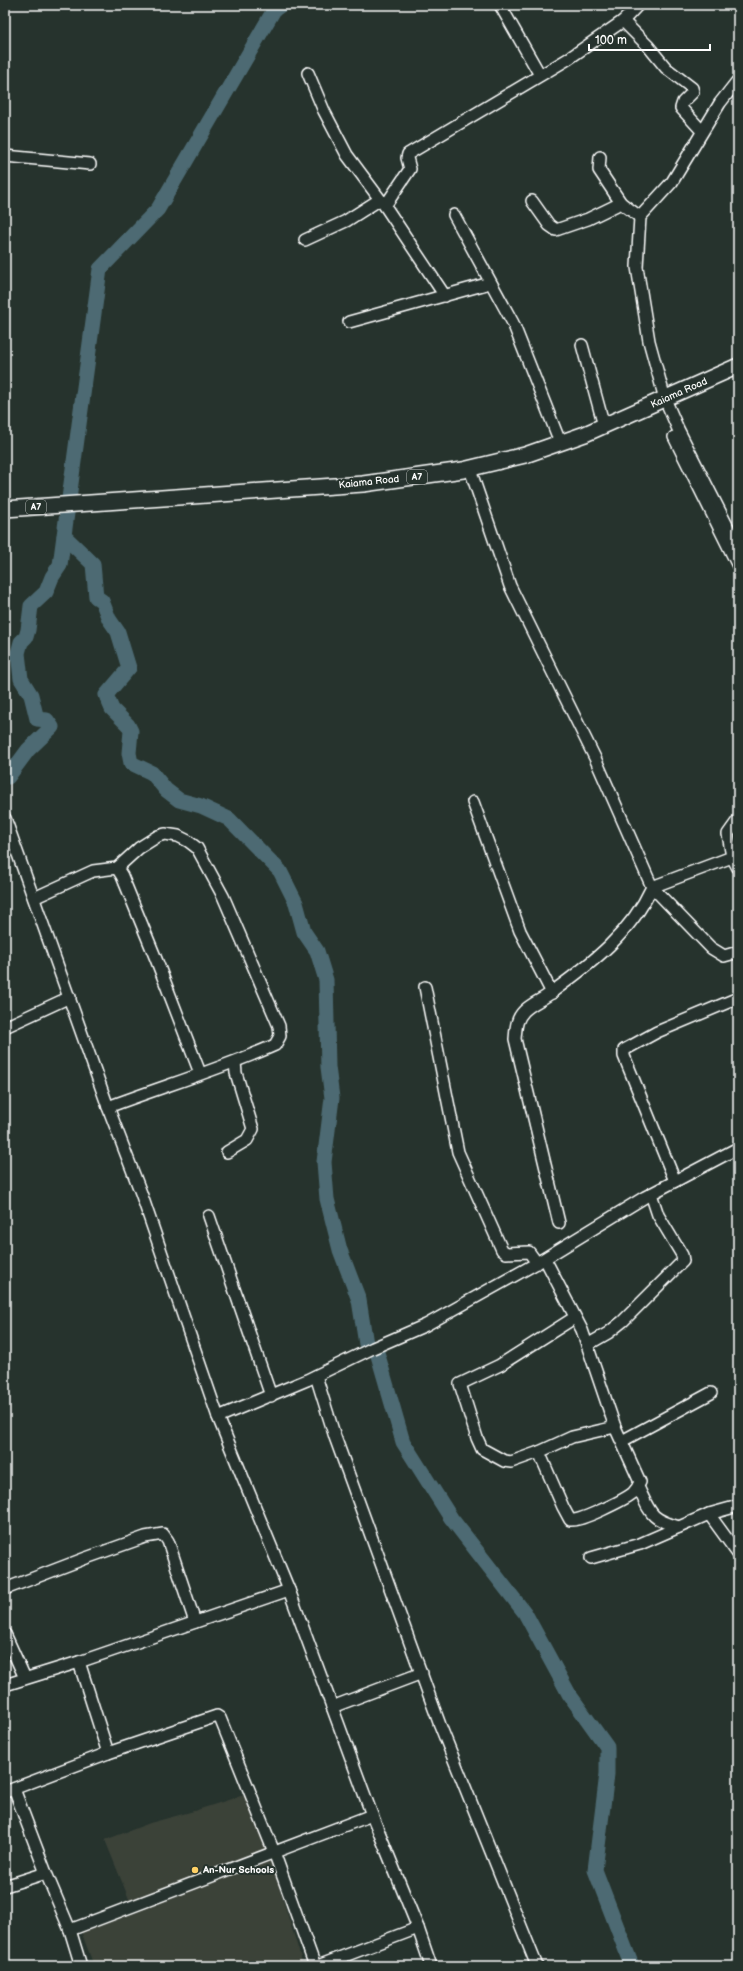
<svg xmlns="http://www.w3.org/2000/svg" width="743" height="1971" font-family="'Balsamiq Sans',sans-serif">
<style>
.built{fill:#3b4239}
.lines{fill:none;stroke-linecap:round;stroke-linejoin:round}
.river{stroke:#4d6b73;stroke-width:15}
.minor-casing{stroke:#fff;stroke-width:14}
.highway-casing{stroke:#fff;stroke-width:18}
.minor{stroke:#26332d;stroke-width:11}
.highway{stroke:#26332d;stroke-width:15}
.poi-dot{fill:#ffd166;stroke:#26332d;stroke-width:1.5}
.labels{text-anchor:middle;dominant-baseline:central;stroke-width:4;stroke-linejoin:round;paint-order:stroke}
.shield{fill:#26332d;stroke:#bec2c0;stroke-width:1}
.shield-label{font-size:9px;font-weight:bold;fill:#fff}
.street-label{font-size:10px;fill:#fff;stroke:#26332d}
.poi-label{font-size:10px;font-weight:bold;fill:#fff;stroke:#26332d;text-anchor:start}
</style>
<rect width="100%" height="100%" fill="#26332d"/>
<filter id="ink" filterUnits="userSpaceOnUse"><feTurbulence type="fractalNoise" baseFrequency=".025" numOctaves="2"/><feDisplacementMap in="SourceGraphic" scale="8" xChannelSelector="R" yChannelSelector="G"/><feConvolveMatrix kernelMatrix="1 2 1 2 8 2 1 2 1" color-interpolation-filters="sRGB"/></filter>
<g filter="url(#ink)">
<polygon class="built" points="250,1793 302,1961 289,1966 94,1966 81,1931 129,1899 105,1840 150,1823 194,1811"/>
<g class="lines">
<g class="river">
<polyline points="64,536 93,564 96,597 102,601 109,619 118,632 129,668 106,695 112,709 128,725 131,731 129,753 131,763 152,773 166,790 179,800 201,806 229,819 280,871 296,903 304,932 317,951 326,980 328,1067 332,1098 324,1162 327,1199 340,1250 359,1300 366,1344 377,1352 403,1442 451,1518 525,1613 569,1694 607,1747 607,1774 595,1870 632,1966"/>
<polyline points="5,773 8,777 28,750 52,727 47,720 37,719 31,695 21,679 18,653 21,642 26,637 28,630 31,606 46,592 52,577 60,565 100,269 158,209 274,10 281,5"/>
</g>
<defs>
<g id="minor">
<polyline points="500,5 540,75"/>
<polyline points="623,21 648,46 666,68 692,88 693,92 683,102 681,108 702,131"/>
<polyline points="308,73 324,111 347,155 385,206 445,296"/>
<polyline points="738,80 720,103 672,182 640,217 637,267 649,341 665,399 678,429 738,547"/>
<polyline points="5,156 90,164"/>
<polyline points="600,157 599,170 621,203 640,217"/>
<polyline points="532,201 549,225 556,230 588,219 621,203"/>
<polyline points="385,206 410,169 407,158 408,154 568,59 623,21 638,5"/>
<polyline points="454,215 513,323 560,442"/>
<polyline points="305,240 346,221 379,200"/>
<polyline points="349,322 490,283"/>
<polyline points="582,345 604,426"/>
<polyline points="674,437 738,566"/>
<polyline points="472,475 510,586 595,758 652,887 711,948 724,956 738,952"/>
<polyline points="473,802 520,931 552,993"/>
<polyline points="5,818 108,1107 141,1193 218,1417 289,1590 372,1815 418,1928 431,1966"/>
<polyline points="732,857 738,868"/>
<polyline points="117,868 122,876 156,959 200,1073"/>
<path d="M34,898L93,871L117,868L139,848L158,836L165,834L178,836L188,841L197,848L223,896L279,1026L280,1036L275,1045C221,1069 164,1086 108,1107"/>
<polyline points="425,987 458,1152 502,1250 506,1253 529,1252 537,1263"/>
<polyline points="5,1027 70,997"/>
<polyline points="227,1152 247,1140 253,1129 236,1073 235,1062"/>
<polyline points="675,1181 624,1056 624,1050 657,1032 738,998"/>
<polyline points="209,1216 271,1396"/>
<path d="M559,1223L515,1039C516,1028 516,1019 524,1011C532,1003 544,999 552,992C592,963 631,933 652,887L732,857L728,834L738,820"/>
<polyline points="574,1318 500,1365 460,1384 477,1438 482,1449 504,1461 511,1462 539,1452 572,1437 615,1427"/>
<polyline points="587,1345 608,1333 623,1321 683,1261 682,1255 658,1215 651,1194"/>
<polyline points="316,1376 335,1437 440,1725 537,1966"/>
<polyline points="218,1417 307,1380 373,1348 426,1325 537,1263 645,1197 738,1148"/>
<polyline points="622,1441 711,1393"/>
<path d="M539,1452L563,1507L570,1520C580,1522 624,1500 633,1493C636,1490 638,1487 640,1482L615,1427L582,1330L545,1259"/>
<path d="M638,1487C651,1514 650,1519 679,1527"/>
<polyline points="709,1514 738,1554"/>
<polyline points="591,1558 640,1544 709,1514 738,1506"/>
<polyline points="5,1589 86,1558 145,1537 163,1534 168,1541 195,1622"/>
<polyline points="5,1634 25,1678"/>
<polyline points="79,1662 108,1753"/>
<polyline points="5,1685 79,1662 289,1590"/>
<polyline points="332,1707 422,1673"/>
<polyline points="14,1789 46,1873 70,1930 81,1966"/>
<polyline points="5,1792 108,1753 217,1716 220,1718 274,1852 315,1966"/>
<polyline points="5,1886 46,1873"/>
<polyline points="70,1930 372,1815"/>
<polyline points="318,1966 418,1928"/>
</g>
<polyline id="highway" points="5,509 363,484 463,470 525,455 585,434 738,366"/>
</defs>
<use href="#minor" class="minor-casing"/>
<use href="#highway" class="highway-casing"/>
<use href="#minor" class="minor"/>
<use href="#highway" class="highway"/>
</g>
</g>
<circle class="poi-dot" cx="195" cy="1870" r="4"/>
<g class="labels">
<g class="shield">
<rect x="407" y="470" width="20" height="14" rx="3"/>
<rect x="26" y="500" width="20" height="14" rx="3"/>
</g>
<g class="shield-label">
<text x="417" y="477">A7</text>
<text x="36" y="507">A7</text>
</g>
<g class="street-label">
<text transform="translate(679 393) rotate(-24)">Kaiama Road</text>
<text transform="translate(369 482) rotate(-6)">Kaiama Road</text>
</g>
<g class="poi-label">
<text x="203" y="1870">An-Nur Schools</text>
</g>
</g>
<rect width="743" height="1971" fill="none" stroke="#26332d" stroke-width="20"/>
<rect x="10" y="10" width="723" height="1951" fill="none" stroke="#fff" stroke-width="1.5" filter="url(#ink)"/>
<path d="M589 44v6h121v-6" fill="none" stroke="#ffffff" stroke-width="2"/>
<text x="595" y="44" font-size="12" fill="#ffffff" stroke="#26332d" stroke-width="3" paint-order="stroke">100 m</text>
</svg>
